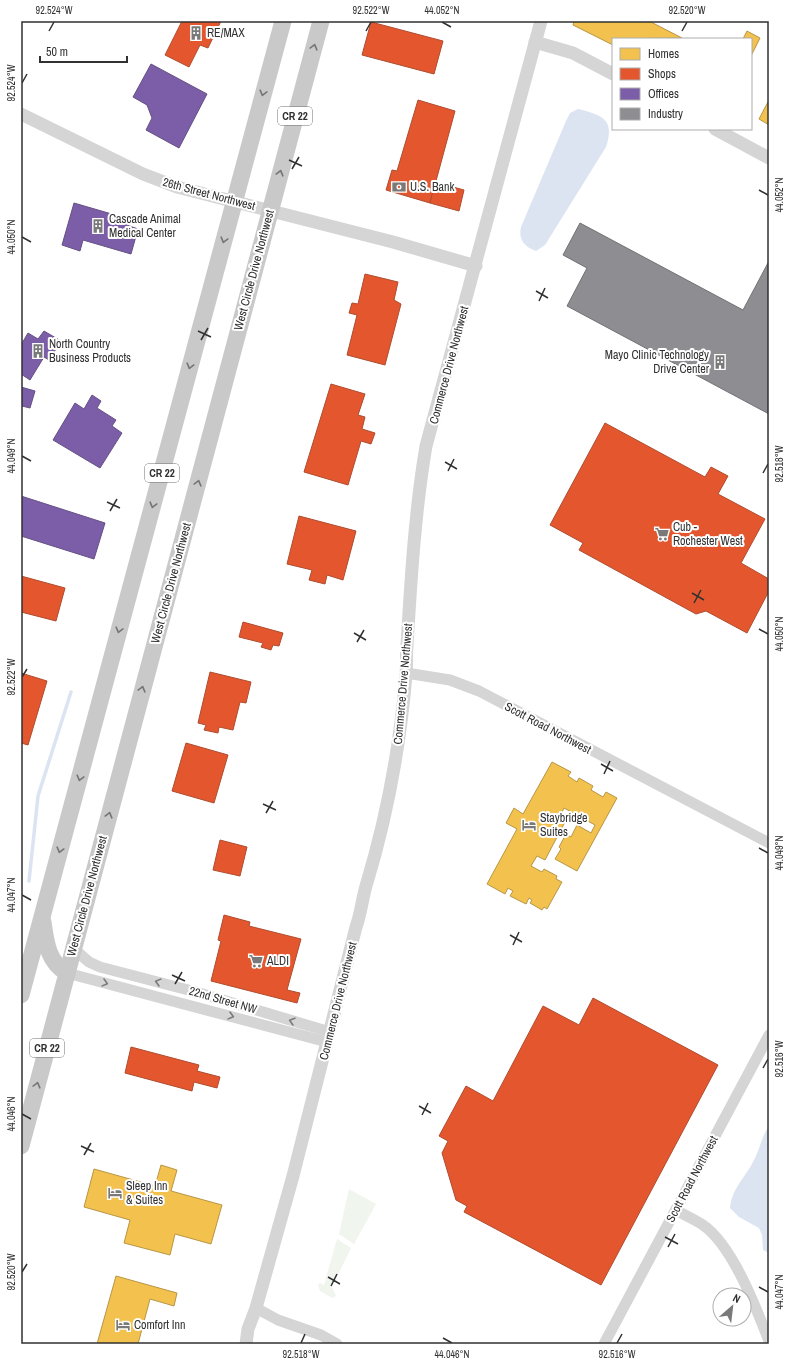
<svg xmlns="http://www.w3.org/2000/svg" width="790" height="1365" font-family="'Archivo Narrow',sans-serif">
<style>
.green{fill:#f0f5ee}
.water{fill:#dce4f2}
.homes{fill:#f2c14e;stroke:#b89645}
.shops{fill:#e4572e;stroke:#ae4c2f}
.offices{fill:#7b5ea7;stroke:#655084}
.industry{fill:#8d8d92;stroke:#717175}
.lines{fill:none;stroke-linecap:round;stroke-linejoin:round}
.stream{stroke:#dce4f2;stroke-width:3.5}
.minor{stroke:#d5d5d5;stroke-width:11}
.tertiary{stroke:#d5d5d5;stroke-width:13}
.primary{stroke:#c9c9c9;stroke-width:17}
.oneway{stroke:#757575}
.oneway2{stroke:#7b7b7b}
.ticks{fill:none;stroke:#313131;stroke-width:1.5}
.labels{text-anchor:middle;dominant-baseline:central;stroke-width:4;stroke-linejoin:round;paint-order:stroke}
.shield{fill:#fff;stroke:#6f6f6f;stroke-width:1}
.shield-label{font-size:11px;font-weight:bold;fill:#313131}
.poi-label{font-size:12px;fill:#313131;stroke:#fff;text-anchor:start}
.street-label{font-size:12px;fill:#313131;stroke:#fff}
.neatline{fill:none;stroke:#313131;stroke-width:1.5}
.ticks-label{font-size:10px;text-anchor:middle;fill:#313131}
</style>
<rect width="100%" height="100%" fill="#fff"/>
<g class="green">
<polygon points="349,1189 376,1204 354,1244 339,1234"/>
<polygon points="337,1239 351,1248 332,1287 336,1296 332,1298 320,1291 318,1285 320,1283 324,1285"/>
</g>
<g class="water">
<path d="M578,109C603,115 615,120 606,147L545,245L536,251C525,247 518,240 521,227L566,121L570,113Z"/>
<path d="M769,1126V1253L763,1250L762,1235L759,1228L739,1217L730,1208C732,1187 747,1176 755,1158C760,1148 762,1136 769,1126Z"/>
</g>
<g class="homes">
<polygon points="574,21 649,21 682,38 613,39 613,45 573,25"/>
<polygon points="747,31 760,38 751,56 751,39 743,39"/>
<polygon points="769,100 769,125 759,119"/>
<polygon points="552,762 571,772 568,776 577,782 579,778 593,786 591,790 603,797 606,792 617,798 577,871 555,859 561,849 559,847 566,834 571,837 577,825 591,833 595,825 564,808 559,819 565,822 545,860 537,856 531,866 542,872 544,869 557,876 556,879 562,882 547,909 544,907 542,910 530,903 532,900 529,898 526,904 510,896 513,891 508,888 505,894 487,884 517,829 506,823 514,808 523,814"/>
<polygon points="161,1165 177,1170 171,1191 222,1205 211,1244 175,1234 170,1255 124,1243 130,1220 84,1207 94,1169 155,1186"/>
<polygon points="116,1276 177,1293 174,1306 150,1299 138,1344 97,1344"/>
</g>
<g class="shops">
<polygon points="182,21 221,21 208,48 200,45 189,67 165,55"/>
<polygon points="371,22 443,41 434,74 362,55"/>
<polygon points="418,100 455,111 430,203 386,190 392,170 397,171"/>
<polygon points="435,182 464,190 459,211 430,203"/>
<polygon points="365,274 398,282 394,300 401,304 385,365 347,355 357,315 349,313 352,303 358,304"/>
<polygon points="331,384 365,394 358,415 365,417 362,429 375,433 371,444 361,441 348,485 304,472"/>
<polygon points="605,423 705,477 711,467 728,476 718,494 765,519 741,563 769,579 769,591 747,633 706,611 696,614 579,550 583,543 550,525"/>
<polygon points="299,516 356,531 343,580 327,575 325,584 309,580 312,570 287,564"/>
<polygon points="21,576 65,588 56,621 21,612"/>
<polygon points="243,622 283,633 279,646 273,645 271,650 261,647 263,643 239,637"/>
<polygon points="210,672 251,682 246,703 240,702 233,730 219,727 218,733 204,730 206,725 198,723"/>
<polygon points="21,673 47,681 28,745 21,743"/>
<polygon points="186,743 228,755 214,803 172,791"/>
<polygon points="220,840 247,847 240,876 213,870"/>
<polygon points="224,915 250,922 249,926 301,939 287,990 300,993 297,1003 211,981 221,941 218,940"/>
<polygon points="593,998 718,1065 601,1285 464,1212 467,1206 456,1200 442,1153 448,1141 439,1136 466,1086 493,1101 543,1006 579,1025"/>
<polygon points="131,1047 199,1065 197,1071 220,1077 217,1088 194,1082 192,1091 125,1073"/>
</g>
<g class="offices">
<polygon points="151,64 207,94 179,148 146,130 152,118 147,105 133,97"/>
<polygon points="74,203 122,217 121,223 138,229 131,254 83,240 80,251 62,245"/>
<polygon points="44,331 61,341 49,360 44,357 30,380 21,374 21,345 28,333 38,339"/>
<polygon points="21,387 35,391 30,408 22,406 21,408"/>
<polygon points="92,395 101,401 97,408 116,420 112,426 122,433 100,468 53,440 75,403 84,409"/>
<polygon points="21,496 105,523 94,559 21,536"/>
</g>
<polygon class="industry" points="580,223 743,310 769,261 769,414 567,306 587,268 563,255"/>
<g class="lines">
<polyline class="stream" points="29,881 38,796 71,692"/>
<g class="minor">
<polyline points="406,673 450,680 479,691 769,843"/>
<polyline points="74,949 89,962 100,967 196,992 330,1032"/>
<polyline points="67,973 327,1042"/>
<path d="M676,1210C684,1215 694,1219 703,1225C733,1246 756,1308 769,1341"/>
<polyline points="256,1308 278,1320 321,1335 337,1344"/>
<polyline points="604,1344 769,1035"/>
</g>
<g class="tertiary">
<polyline points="535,42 573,53 613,74"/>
<polyline points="21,114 143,174 177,187 393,242 476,266"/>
<polyline points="715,129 769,158"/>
<path d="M246,1344L248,1329L256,1308L293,1176L356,927C361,913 362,900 366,886C387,817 400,746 406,675C407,665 406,655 407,645C411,578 415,511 426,446L541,21"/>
</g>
<g class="primary">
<path d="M43,922C46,943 48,962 67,973"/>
<polyline points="21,995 283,21"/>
<polyline points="21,1146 321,21"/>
</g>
</g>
<defs><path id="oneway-chevron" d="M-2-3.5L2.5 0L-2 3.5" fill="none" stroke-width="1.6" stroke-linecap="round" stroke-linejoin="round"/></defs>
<g class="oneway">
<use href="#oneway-chevron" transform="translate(314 47) rotate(-75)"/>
<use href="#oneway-chevron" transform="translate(263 93) rotate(105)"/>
<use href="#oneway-chevron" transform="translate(280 173) rotate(-75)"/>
<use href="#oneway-chevron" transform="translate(224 240) rotate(105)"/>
<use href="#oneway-chevron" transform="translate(190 366) rotate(105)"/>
<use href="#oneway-chevron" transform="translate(198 483) rotate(-75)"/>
<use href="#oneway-chevron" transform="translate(153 505) rotate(105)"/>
<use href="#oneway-chevron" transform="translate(119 630) rotate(105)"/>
<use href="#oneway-chevron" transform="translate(142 689) rotate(-75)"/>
<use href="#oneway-chevron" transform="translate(80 778) rotate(105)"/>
<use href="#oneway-chevron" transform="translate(109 815) rotate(-75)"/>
<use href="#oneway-chevron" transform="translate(60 850) rotate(105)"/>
<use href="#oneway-chevron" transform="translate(37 1085) rotate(-75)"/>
</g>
<g class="oneway2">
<use href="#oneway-chevron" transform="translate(158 982) rotate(-165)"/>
<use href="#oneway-chevron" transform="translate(105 983) rotate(15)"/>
<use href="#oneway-chevron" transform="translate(231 1016) rotate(15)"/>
<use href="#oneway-chevron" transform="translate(292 1021) rotate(-164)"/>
</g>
<path class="ticks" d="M442,22L451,27M49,31L54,22M366,31L371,22M682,31L687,22M22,83L27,74M289,160L302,166M292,169L299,157M759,190L768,195M22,237L31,242M536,291L548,298M539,301L545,288M198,331L211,337M201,340L208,328M22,456L31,461M445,462L457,469M448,471L454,459M763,473L768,464M107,502L120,508M110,511L117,499M692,593L704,600M694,603L701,590M759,629L768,634M354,633L366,640M357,642L364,630M22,677L27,669M601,764L613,771M604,774L610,761M263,804L276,810M266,813L273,801M759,848L768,853M22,895L31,900M510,935L522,942M513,945L519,932M172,975L185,981M175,984L182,972M763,1068L768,1059M419,1106L431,1113M22,1114L31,1119M422,1115L428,1103M81,1146L94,1152M84,1155L91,1143M665,1237L678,1244M668,1247L675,1234M22,1272L27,1264M328,1277L340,1284M331,1286L337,1274M759,1287L768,1292M443,1338L452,1343M301,1343L305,1334M617,1343L622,1334"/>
<defs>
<symbol id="building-bare" viewBox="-9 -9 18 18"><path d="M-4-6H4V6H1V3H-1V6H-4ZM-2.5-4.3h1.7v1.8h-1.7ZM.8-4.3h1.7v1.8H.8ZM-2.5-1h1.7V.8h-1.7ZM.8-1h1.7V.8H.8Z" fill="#797979" stroke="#fff" stroke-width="2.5" paint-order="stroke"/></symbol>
<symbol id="bank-bare" viewBox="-9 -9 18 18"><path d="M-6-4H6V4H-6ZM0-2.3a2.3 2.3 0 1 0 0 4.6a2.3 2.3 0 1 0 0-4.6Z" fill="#797979" stroke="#fff" stroke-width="2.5" paint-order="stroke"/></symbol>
<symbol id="supermarket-bare" viewBox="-9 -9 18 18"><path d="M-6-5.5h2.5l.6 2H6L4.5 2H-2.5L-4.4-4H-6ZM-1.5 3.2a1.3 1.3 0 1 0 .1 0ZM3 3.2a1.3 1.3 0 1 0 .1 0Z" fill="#797979" stroke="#fff" stroke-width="2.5" paint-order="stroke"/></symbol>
<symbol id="hotel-bare" viewBox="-9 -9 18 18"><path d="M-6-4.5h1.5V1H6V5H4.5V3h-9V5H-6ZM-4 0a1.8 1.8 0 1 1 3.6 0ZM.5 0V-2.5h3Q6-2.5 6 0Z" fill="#797979" stroke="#fff" stroke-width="2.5" paint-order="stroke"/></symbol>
</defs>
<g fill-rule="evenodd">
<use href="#building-bare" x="186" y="23" width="20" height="20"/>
<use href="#bank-bare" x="389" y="177" width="20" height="20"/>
<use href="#building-bare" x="88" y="216" width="20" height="20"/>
<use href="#building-bare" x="28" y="341" width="20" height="20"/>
<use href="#building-bare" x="710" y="352" width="20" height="20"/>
<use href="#supermarket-bare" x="652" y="524" width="20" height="20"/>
<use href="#hotel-bare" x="519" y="815" width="20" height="20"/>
<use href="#supermarket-bare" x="246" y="951" width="20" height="20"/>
<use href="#hotel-bare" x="105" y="1183" width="20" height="20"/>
<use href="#hotel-bare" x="113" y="1315" width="20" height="20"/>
</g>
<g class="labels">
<g class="shield">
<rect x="278" y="107" width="34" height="18" rx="3"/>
<rect x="145" y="464" width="34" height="18" rx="3"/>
<rect x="30" y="1039" width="34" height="18" rx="3"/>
</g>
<g class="shield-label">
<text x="295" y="116">CR 22</text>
<text x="162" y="473">CR 22</text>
<text x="47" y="1048">CR 22</text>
</g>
<g class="poi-label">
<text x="207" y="33">RE/MAX</text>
<text x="410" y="187">U.S. Bank</text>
<text x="109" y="219">Cascade Animal<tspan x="109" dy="14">Medical Center</tspan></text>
<text x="49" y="344">North Country<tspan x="49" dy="14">Business Products</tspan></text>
<text x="709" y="355" text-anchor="end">Mayo Clinic Technology<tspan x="709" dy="14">Drive Center</tspan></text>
<text x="673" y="527">Cub -<tspan x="673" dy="14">Rochester West</tspan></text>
<text x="540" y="818">Staybridge<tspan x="540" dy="14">Suites</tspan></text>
<text x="267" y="961">ALDI</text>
<text x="126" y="1186">Sleep Inn<tspan x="126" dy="14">&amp; Suites</tspan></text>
<text x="134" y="1325">Comfort Inn</text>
</g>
<g class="street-label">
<text transform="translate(209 194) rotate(15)">26th Street Northwest</text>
<text transform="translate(254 270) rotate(-75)">West Circle Drive Northwest</text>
<text transform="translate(449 365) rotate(-75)">Commerce Drive Northwest</text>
<text transform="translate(171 583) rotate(-75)">West Circle Drive Northwest</text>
<text transform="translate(403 684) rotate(-85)">Commerce Drive Northwest</text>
<text transform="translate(548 728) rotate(28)">Scott Road Northwest</text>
<text transform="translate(87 896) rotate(-75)">West Circle Drive Northwest</text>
<text transform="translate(223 1000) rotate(16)">22nd Street NW</text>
<text transform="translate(338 1001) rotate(-76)">Commerce Drive Northwest</text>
<text transform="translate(692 1179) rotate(-62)">Scott Road Northwest</text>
</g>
</g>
<rect width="790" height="1365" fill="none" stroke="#ffffff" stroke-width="44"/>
<rect x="612" y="38" width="140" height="92" fill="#ffffff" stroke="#adadad"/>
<rect x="620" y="48" width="20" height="12" fill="#f2c14e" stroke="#adadad"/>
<text x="648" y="58" font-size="12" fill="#313131">Homes</text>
<rect x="620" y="68" width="20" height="12" fill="#e4572e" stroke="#adadad"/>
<text x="648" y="78" font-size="12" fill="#313131">Shops</text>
<rect x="620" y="88" width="20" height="12" fill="#7b5ea7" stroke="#adadad"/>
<text x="648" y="98" font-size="12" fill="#313131">Offices</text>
<rect x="620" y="108" width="20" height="12" fill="#8d8d92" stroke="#adadad"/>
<text x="648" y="118" font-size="12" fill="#313131">Industry</text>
<g transform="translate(732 1307) rotate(28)"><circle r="19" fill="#ffffff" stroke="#adadad"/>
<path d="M0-3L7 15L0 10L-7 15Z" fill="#797979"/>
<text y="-6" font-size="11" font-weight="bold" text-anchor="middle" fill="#313131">N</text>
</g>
<path d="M40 56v6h87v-6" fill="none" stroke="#313131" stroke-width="2"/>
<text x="46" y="56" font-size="12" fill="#313131" stroke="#ffffff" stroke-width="3" paint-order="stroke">50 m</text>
<rect x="22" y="22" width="746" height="1321" class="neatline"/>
<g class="ticks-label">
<text x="54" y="14">92.524°W</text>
<text x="371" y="14">92.522°W</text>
<text x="442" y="14">44.052°N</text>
<text x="687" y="14">92.520°W</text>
<text transform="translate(11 83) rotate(-90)" y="4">92.524°W</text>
<text transform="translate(779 195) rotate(-90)" y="4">44.052°N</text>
<text transform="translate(11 237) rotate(-90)" y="4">44.050°N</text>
<text transform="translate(11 456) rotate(-90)" y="4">44.049°N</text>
<text transform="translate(779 464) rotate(-90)" y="4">92.518°W</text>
<text transform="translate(779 634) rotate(-90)" y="4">44.050°N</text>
<text transform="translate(11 677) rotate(-90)" y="4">92.522°W</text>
<text transform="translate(779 853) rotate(-90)" y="4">44.049°N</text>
<text transform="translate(11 895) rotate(-90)" y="4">44.047°N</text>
<text transform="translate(779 1059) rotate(-90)" y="4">92.516°W</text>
<text transform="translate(11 1114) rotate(-90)" y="4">44.046°N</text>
<text transform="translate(11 1272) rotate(-90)" y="4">92.520°W</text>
<text transform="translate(779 1292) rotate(-90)" y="4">44.047°N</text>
<text x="301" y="1358">92.518°W</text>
<text x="452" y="1358">44.046°N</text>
<text x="617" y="1358">92.516°W</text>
</g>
</svg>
